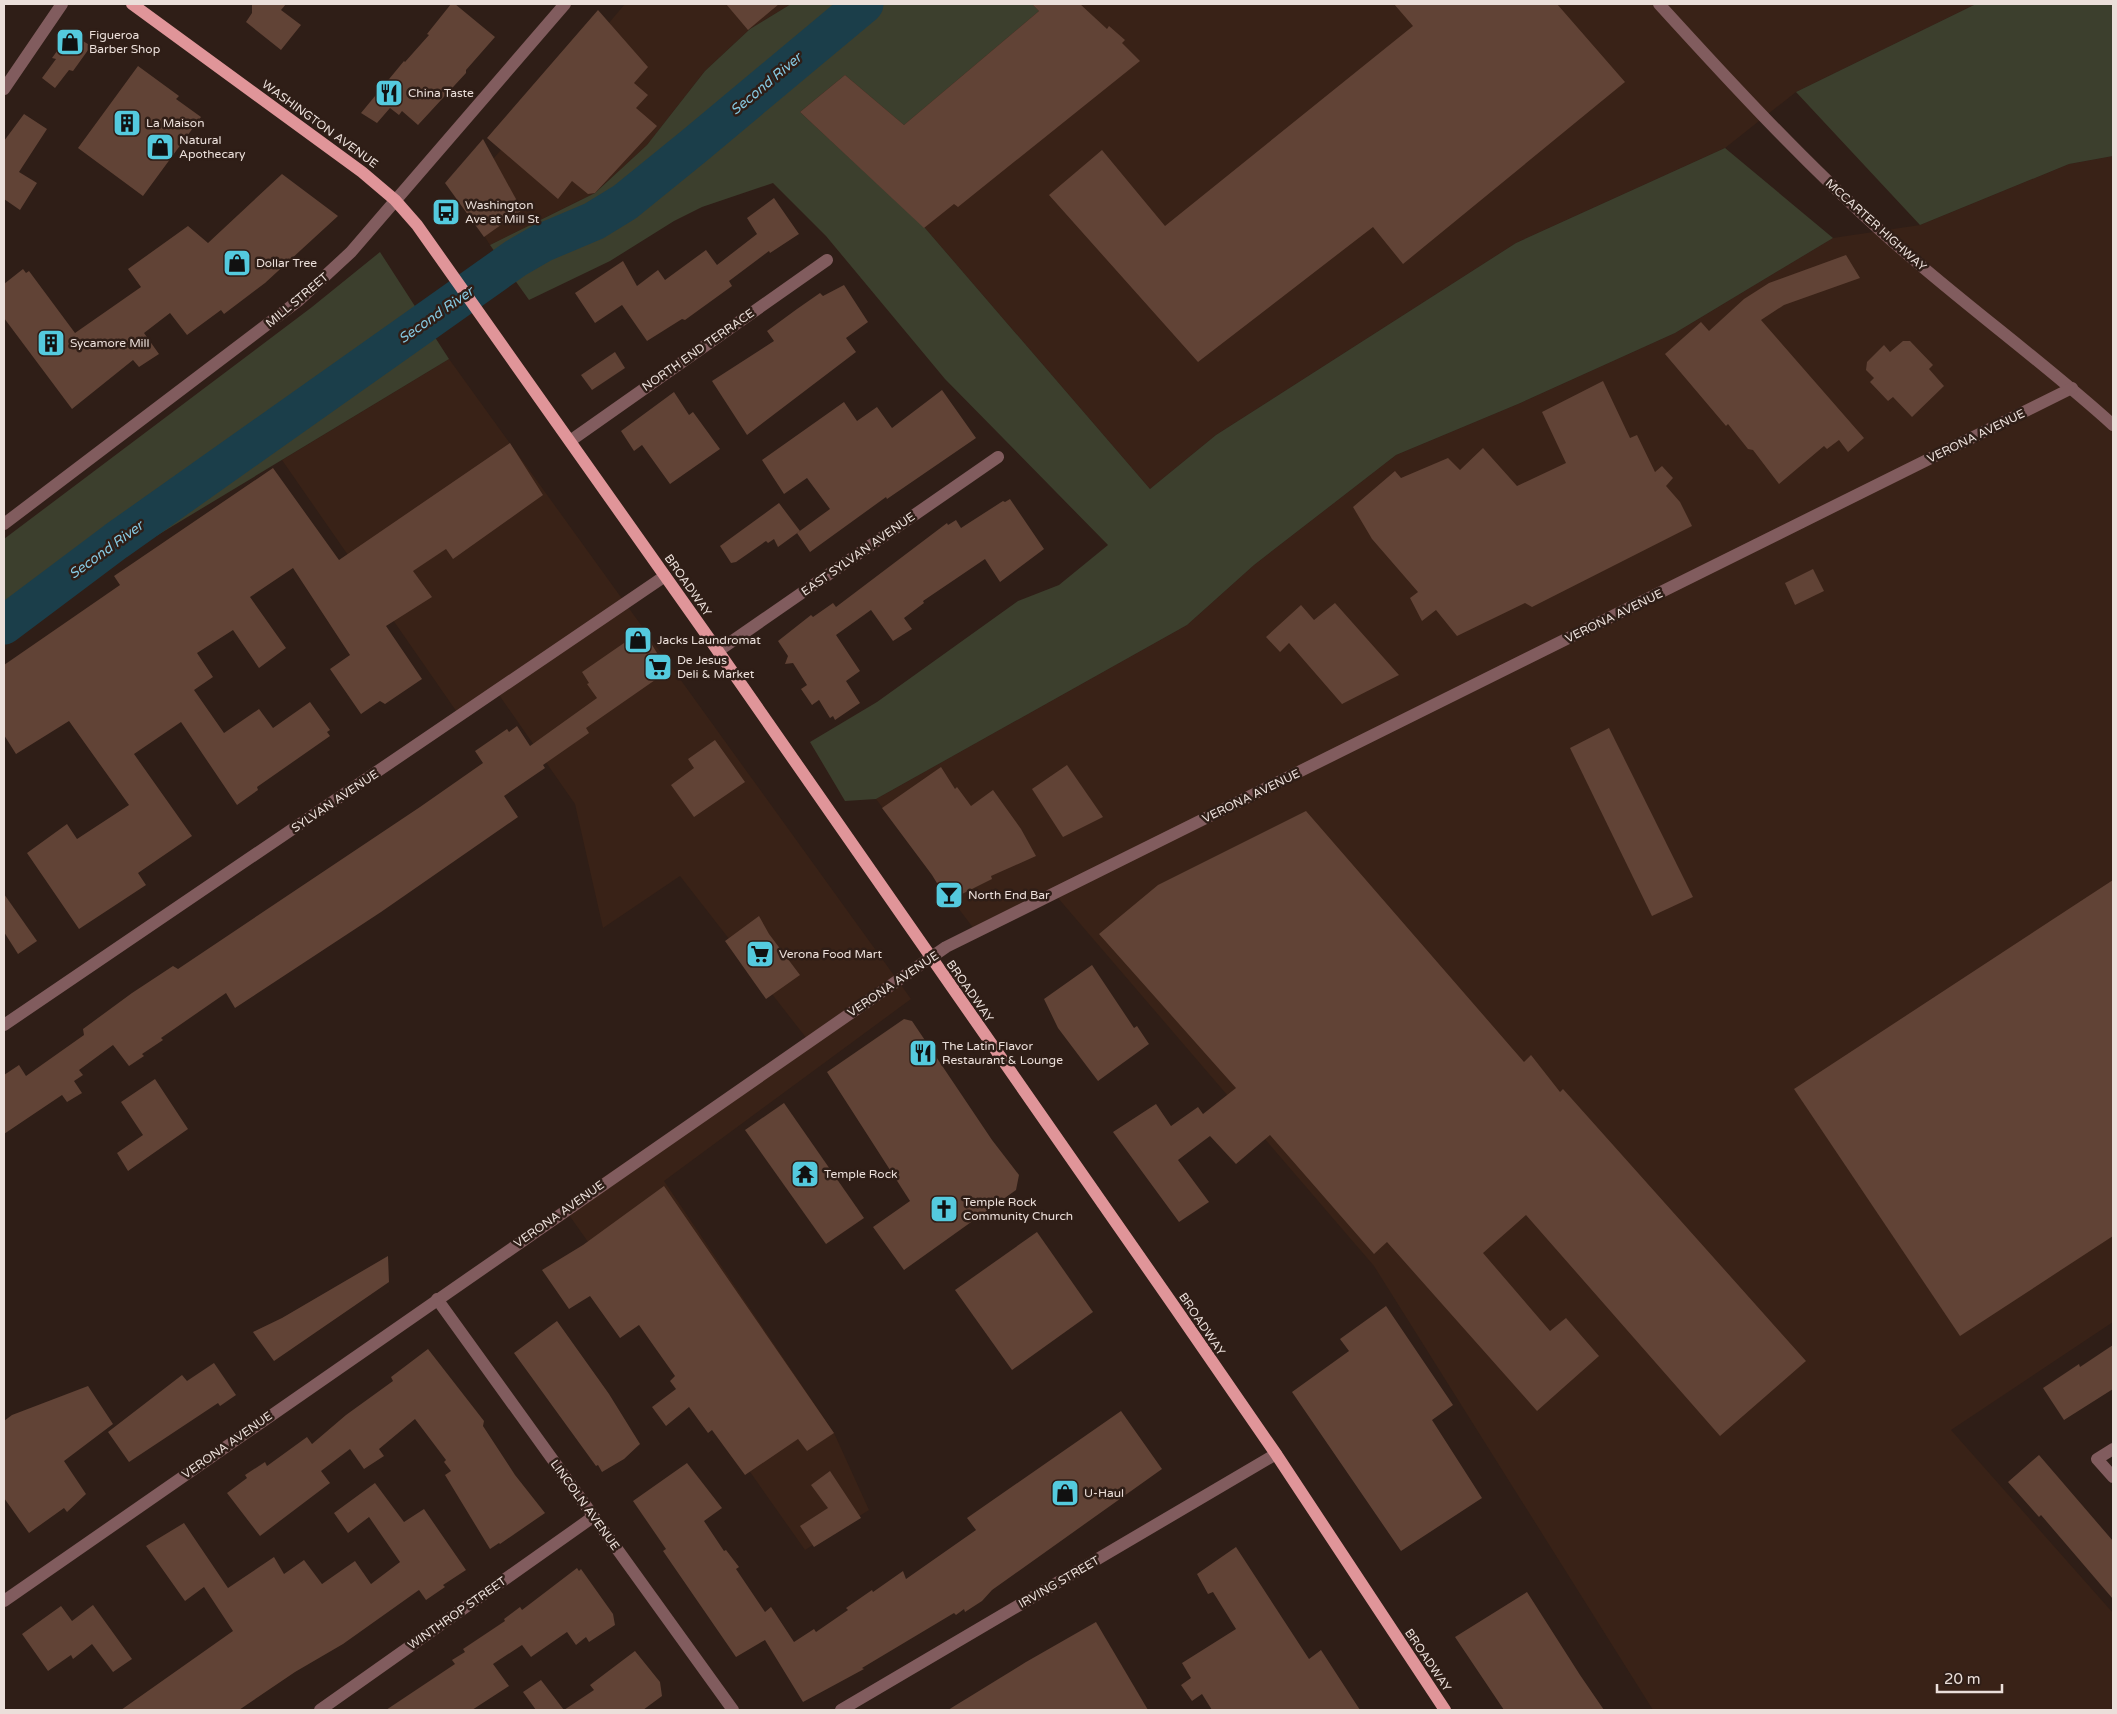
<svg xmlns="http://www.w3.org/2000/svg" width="2117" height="1714" font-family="'Varela Round',sans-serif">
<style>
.built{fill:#392217}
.green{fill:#3c3f2d}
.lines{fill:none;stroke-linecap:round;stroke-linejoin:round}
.river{stroke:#1b3e4a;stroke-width:39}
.building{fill:#614336}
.minor{stroke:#815c5e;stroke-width:12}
.major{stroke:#e09599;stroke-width:12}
.labels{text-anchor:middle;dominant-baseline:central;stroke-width:5;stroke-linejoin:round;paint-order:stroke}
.poi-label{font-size:12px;fill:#ebdfda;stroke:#2f1e17;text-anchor:start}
.street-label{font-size:12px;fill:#ebdfda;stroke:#2f1e17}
.water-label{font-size:14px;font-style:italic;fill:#87cae3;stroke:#2f1e17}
</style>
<rect width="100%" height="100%" fill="#2f1e17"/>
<g class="built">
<polygon points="625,4 791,4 750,29 705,71 647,145 595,193 490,245 460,198"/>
<polygon points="1032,4 1976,4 1796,92 1725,148 1516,243 1216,435 1150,489 925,228 800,112 845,75 1038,11"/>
<polygon points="2113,156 2113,1322 1951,1430 2113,1613 2113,1710 1653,1710 1374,1266 1052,891 974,929 876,799 1187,625 1254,565 1396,455 1518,404 1675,333 1833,238 1920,225 2069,164"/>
<polygon points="449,359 911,999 664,1181 834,1433 869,1510 805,1550 562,1205 807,1039 680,876 603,928 575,804 497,692 461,718 282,460"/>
</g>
<g class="green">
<polygon points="791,4 1032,4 1039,11 904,125 845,75 800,112 925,228 1150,489 1216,435 1516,243 1725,148 1833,238 1675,333 1518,404 1396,455 1254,565 1187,625 876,799 845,801 810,742 877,702 1018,601 1059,585 1108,545 945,379 826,236 773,183 702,207 674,221 610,261 529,300 490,245 595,193 647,145 705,71 750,29"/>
<polygon points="1976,4 2113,4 2113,156 2069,164 1920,225 1796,92"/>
<polygon points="380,252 449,359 133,550 4,644 4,539 312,307"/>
</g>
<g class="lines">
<polyline class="river" points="4,625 116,541 516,258 542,243 594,221 625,202 694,146 864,4"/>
</g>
<g class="building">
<polygon points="252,4 286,4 281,10 301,25 281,50 246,22 252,13"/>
<polygon points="451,4 455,4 495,37 466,70 466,73 418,125 402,111 399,115 390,108 377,123 361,113 404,61 405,62 429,35 427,34"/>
<polygon points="726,4 779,4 748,30"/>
<polygon points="1032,4 1080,4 1107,29 1109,26 1125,40 1122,43 1140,61 958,207 954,204 924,228 800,112 845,75 904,125 1039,11"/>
<polygon points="1394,4 1557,4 1625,82 1403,264 1373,227 1198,362 1049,195 1102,150 1165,226 1413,26"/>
<polygon points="598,10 648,67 634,83 648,95 636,108 657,126 595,193 588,194 572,181 558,199 487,138"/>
<polygon points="70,33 91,46 73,71 69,70 55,88 42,78 56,59 52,58"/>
<polygon points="138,66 179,96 176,99 201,117 143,196 78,148"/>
<polygon points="24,114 47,129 19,172 37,183 20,210 4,199 4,141"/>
<polygon points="483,139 522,210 484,237 445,183"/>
<polygon points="282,174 338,216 265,283 224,314 221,310 187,335 170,313 144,333 159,354 139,367 133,360 72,409 4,318 4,284 23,269 26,273 29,271 75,333 141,287 128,269 188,226 208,243"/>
<polygon points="774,198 799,234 770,253 769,251 729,281 732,286 685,320 682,319 647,341 622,305 595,323 575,293 623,261 637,286 658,270 665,280 706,250 717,265 757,234 747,218"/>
<polygon points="1846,255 1860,278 1784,305 1761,320 1864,438 1848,452 1839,440 1827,449 1824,446 1779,484 1753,450 1748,449 1728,424 1726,426 1665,354 1701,322 1709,331 1744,299 1769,283"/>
<polygon points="844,285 868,322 846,338 856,352 747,435 712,381 774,341 767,331 797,309 820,293 823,296"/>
<polygon points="1903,341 1910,341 1933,365 1929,369 1944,386 1912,417 1893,397 1888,401 1870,382 1874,378 1866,370 1867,362 1884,345 1890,352"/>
<polygon points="615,352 625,368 592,390 581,375"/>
<polygon points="1603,381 1630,438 1637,435 1655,472 1662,466 1673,478 1666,486 1680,502 1692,526 1532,607 1525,603 1457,636 1436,610 1422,621 1410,598 1418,592 1372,539 1353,507 1395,471 1401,478 1448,458 1460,470 1483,448 1517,486 1566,463 1542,412"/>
<polygon points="942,390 976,438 887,499 886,497 810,552 797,533 830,509 807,478 784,494 762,460 844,402 857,421 877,407 892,428"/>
<polygon points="674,392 689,415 693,412 720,449 670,484 642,445 634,451 621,431"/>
<polygon points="510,443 543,495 453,559 446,549 413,571 432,597 386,626 422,679 385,704 380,701 361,714 330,669 350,655 293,568 250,597 286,648 259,668 233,630 197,653 213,677 194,690 224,733 259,709 273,728 310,702 330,730 327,732 330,736 257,787 258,790 237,805 181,722 134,754 192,836 138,873 146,885 79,929 27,853 67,824 77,839 129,805 69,721 16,754 4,735 4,665 120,585 114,576 273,468 339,560"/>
<polygon points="1010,499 1044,549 1000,582 985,559 923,601 924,603 904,618 912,629 893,641 871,610 836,635 860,671 846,681 860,703 835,720 833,716 830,718 819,700 812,705 801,689 807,685 793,663 785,664 788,656 778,641 811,615 813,617 833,603 836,607 947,523 948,525 956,520 961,528 1003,501 1005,502"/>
<polygon points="779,503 800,531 778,547 774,539 768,543 766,541 736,562 731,563 720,546"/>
<polygon points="1813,569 1824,591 1795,605 1785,583"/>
<polygon points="1335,603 1399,675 1342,704 1289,643 1280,652 1266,637 1301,605 1314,620"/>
<polygon points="637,634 646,635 668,671 586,728 589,733 543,765 545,768 504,796 518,817 381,912 235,1008 226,993 161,1038 163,1040 142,1054 144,1056 129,1066 113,1045 79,1070 83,1075 74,1081 82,1093 67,1102 62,1095 4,1134 4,1075 19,1065 26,1076 84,1035 83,1029 132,993 173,966 178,969 420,807 483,763 475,751 507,729 509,732 517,726 530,746 597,698 587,684 589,683 582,672"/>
<polygon points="1609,728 1693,897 1652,916 1570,748"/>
<polygon points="715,740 745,782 694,817 671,785 694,768 688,759"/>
<polygon points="1067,765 1103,817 1063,837 1032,789"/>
<polygon points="941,767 955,789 957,787 971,806 993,790 1021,829 1036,856 991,876 992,879 948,901 932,875 882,808"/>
<polygon points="1306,811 1524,1062 1531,1055 1560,1092 1563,1089 1806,1361 1720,1436 1526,1215 1483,1253 1550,1331 1566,1318 1599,1356 1537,1411 1387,1242 1374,1254 1270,1135 1236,1164 1210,1136 1178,1160 1209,1202 1179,1222 1113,1132 1156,1104 1171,1126 1198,1107 1203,1114 1236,1088 1099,934 1158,885"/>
<polygon points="2113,880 2113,1236 1960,1336 1794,1089"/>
<polygon points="4,894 37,941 18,954 4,932"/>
<polygon points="759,916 769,934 800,975 766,999 725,941"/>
<polygon points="1092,965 1134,1028 1137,1026 1149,1044 1098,1081 1058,1028 1044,999"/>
<polygon points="904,1019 912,1021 992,1140 1019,1175 1016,1190 904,1270 873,1227 910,1201 827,1072"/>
<polygon points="155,1079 188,1129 128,1171 117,1153 143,1135 121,1102"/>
<polygon points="784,1103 864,1218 826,1244 745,1130"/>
<polygon points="664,1186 834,1433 807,1451 798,1439 745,1475 712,1430 708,1433 689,1407 666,1426 652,1407 676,1389 670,1381 675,1376 639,1325 620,1338 590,1296 569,1309 542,1270 583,1245"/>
<polygon points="1037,1232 1093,1312 1012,1370 955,1290"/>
<polygon points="388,1256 389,1282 274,1361 253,1332 282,1318"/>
<polygon points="1386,1306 1453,1405 1432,1420 1482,1498 1401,1551 1292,1392 1349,1351 1340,1339"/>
<polygon points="557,1321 609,1394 640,1444 624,1459 602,1472 598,1465 596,1466 514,1353"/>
<polygon points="2113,1345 2113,1389 2064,1420 2043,1388 2079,1364 2080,1367"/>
<polygon points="428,1349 484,1421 483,1426 515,1475 545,1513 500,1544 499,1543 490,1549 445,1475 451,1471 444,1462 446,1460 415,1419 379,1449 384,1456 364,1469 350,1449 321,1471 330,1483 260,1536 227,1493 247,1478 245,1475 265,1462 267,1466 307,1437 312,1444 346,1415 393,1381 391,1377"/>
<polygon points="214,1363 236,1395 220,1406 218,1403 129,1462 108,1432 182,1375 187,1381"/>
<polygon points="88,1386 113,1424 64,1461 86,1494 67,1512 64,1508 29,1533 4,1498 4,1421 12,1415"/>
<polygon points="1121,1411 1162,1469 992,1590 982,1601 965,1612 964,1609 956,1615 954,1613 862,1668 864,1669 803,1702 765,1640 736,1657 663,1551 666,1549 633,1501 687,1463 722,1508 704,1521 724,1551 726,1550 739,1567 736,1569 765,1612 771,1607 794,1642 814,1629 816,1632 848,1610 846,1608 872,1590 873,1592 903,1571 906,1579 976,1530 967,1518"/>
<polygon points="2039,1455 2113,1541 2113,1599 2041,1515 2039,1517 2008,1482"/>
<polygon points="830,1471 861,1518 814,1547 800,1526 828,1508 811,1485"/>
<polygon points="375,1483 404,1522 424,1509 466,1570 443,1585 445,1587 426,1600 419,1590 343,1644 295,1672 239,1710 121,1710 233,1631 204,1587 185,1601 146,1546 184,1523 228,1588 274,1557 284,1574 304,1560 322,1584 355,1561 371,1584 400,1562 369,1517 348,1533 334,1513"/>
<polygon points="1236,1547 1309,1659 1321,1650 1360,1710 1212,1710 1202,1694 1192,1701 1181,1685 1191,1678 1182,1663 1236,1629 1213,1592 1208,1594 1197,1574"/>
<polygon points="577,1568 579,1571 581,1569 613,1614 615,1625 589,1642 586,1637 576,1645 567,1632 531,1657 522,1645 493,1664 509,1686 472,1710 386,1710 455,1664 452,1660 465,1652 463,1649 505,1621 504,1619 520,1607 522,1610"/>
<polygon points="1527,1592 1580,1675 1604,1710 1504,1710 1455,1637"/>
<polygon points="93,1605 132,1659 113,1672 92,1644 73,1659 71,1655 48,1671 22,1634 61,1606 72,1621"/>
<polygon points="1096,1622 1148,1710 948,1710 1026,1662"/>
<polygon points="635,1651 660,1682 662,1696 643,1710 536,1710 523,1692 541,1680 564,1710 594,1690 590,1685"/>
</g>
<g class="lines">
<g class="minor">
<path d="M1659,4C1730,82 1802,160 1881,231C1956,299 2038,357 2113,425"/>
<polyline points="4,89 62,4"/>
<polyline points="570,441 827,260"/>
<polyline points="4,524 298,301 351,252 565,4"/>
<polyline points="718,651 998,457"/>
<polyline points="4,1025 665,576"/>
<polyline points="437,1299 733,1710"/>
<polyline points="2113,1449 2097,1459 2113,1477"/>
<polyline points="4,1601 946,947 2072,388"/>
<polyline points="320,1710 593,1517"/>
<polyline points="841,1710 1276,1454"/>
</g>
<polyline class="major" points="132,4 362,172 395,200 417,225 718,651 1176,1309 1276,1454 1445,1710"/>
</g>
<defs>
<symbol id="shop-square" viewBox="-11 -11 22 22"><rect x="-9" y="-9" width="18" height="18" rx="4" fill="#54cade" stroke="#2f1e17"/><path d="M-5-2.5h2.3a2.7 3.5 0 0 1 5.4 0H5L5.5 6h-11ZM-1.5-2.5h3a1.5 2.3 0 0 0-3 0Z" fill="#111"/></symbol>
<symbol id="restaurant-square" viewBox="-11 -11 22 22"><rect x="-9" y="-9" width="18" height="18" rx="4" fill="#54cade" stroke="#2f1e17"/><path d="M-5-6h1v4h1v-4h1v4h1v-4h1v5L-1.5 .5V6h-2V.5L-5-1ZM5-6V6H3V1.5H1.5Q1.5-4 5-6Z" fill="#111"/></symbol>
<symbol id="building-square" viewBox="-11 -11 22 22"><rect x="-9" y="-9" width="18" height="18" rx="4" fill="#54cade" stroke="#2f1e17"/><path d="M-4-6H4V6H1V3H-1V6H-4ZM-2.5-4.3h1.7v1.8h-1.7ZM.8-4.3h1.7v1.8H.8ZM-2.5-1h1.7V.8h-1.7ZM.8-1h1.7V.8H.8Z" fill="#111"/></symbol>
<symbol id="bus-square" viewBox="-11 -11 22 22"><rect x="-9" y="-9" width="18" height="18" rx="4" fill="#54cade" stroke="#2f1e17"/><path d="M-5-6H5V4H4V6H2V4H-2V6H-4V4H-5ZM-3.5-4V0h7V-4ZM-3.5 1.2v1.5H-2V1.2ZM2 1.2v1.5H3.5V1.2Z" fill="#111"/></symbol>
<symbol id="supermarket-square" viewBox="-11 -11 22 22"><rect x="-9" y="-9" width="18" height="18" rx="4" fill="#54cade" stroke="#2f1e17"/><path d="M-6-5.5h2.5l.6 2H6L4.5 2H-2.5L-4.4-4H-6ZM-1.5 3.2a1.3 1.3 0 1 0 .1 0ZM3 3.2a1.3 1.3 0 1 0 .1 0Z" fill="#111"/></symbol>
<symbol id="bar-square" viewBox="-11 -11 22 22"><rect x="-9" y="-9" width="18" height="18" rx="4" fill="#54cade" stroke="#2f1e17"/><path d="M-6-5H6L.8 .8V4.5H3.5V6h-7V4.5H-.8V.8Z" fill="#111"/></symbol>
<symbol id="temple-square" viewBox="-11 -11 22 22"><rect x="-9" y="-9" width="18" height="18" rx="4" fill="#54cade" stroke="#2f1e17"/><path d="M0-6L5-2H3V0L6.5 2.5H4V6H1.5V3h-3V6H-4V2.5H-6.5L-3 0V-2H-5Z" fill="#111"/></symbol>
<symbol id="church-square" viewBox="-11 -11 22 22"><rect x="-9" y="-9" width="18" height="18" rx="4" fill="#54cade" stroke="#2f1e17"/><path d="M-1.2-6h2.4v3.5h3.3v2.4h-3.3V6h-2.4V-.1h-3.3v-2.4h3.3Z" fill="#111"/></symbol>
</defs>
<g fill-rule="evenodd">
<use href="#shop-square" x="54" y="26" width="32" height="32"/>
<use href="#restaurant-square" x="373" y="77" width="32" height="32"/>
<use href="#building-square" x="111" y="107" width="32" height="32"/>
<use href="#shop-square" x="144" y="131" width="32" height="32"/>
<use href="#bus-square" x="430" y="196" width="32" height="32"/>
<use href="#shop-square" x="221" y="247" width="32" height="32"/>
<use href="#building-square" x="35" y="327" width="32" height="32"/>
<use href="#shop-square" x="622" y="624" width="32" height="32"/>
<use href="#supermarket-square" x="642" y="651" width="32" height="32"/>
<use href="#bar-square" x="933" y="879" width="32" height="32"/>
<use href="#supermarket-square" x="744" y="938" width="32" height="32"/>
<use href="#restaurant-square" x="907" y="1037" width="32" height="32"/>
<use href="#temple-square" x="789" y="1158" width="32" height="32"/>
<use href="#church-square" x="928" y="1193" width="32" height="32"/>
<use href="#shop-square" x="1049" y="1477" width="32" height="32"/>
</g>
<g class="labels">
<g class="poi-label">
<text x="89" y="35">Figueroa<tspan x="89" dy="14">Barber Shop</tspan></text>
<text x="408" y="93">China Taste</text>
<text x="146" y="123">La Maison</text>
<text x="179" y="140">Natural<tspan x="179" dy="14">Apothecary</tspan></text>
<text x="465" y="205">Washington<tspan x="465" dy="14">Ave at Mill St</tspan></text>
<text x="256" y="263">Dollar Tree</text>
<text x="70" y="343">Sycamore Mill</text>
<text x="657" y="640">Jacks Laundromat</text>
<text x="677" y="660">De Jesus<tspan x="677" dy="14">Deli &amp; Market</tspan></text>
<text x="968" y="895">North End Bar</text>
<text x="779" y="954">Verona Food Mart</text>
<text x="942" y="1046">The Latin Flavor<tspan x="942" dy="14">Restaurant &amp; Lounge</tspan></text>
<text x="824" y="1174">Temple Rock</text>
<text x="963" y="1202">Temple Rock<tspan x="963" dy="14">Community Church</tspan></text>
<text x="1084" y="1493">U-Haul</text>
</g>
<g class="street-label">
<text transform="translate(320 124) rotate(36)">WASHINGTON AVENUE</text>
<text transform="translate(1876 225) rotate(42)">MCCARTER HIGHWAY</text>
<text transform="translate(297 300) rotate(-40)">MILL STREET</text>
<text transform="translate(698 350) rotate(-35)">NORTH END TERRACE</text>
<text transform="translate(1976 436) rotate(-26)">VERONA AVENUE</text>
<text transform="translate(858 554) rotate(-35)">EAST SYLVAN AVENUE</text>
<text transform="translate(688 585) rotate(55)">BROADWAY</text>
<text transform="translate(1614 616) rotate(-26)">VERONA AVENUE</text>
<text transform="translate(1251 796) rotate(-26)">VERONA AVENUE</text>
<text transform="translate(335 801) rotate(-34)">SYLVAN AVENUE</text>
<text transform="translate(893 984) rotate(-34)">VERONA AVENUE</text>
<text transform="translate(970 991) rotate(55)">BROADWAY</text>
<text transform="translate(559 1214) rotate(-35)">VERONA AVENUE</text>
<text transform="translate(1202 1324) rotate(56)">BROADWAY</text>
<text transform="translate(227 1445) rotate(-35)">VERONA AVENUE</text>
<text transform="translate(585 1505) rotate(54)">LINCOLN AVENUE</text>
<text transform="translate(1059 1582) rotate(-30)">IRVING STREET</text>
<text transform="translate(457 1613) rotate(-35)">WINTHROP STREET</text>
<text transform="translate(1428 1660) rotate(56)">BROADWAY</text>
</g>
<g class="water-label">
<text transform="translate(766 84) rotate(-40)">Second River</text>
<text transform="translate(436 315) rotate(-35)">Second River</text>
<text transform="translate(106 550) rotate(-36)">Second River</text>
</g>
</g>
<rect width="2117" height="1714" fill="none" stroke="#ebdfda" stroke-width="10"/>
<path d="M1937 1684v8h65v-8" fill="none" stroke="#ebdfda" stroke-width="2.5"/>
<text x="1944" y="1684" font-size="15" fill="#ebdfda" stroke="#2f1e17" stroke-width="4" paint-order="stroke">20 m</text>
</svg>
